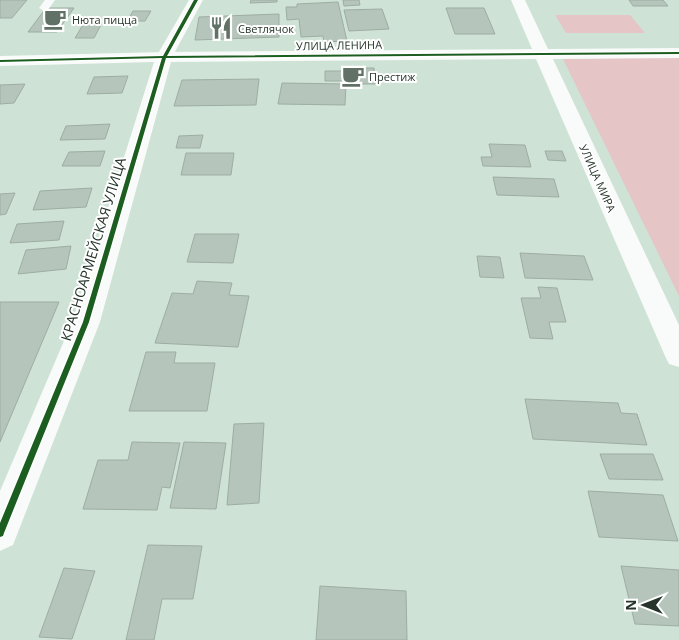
<svg xmlns="http://www.w3.org/2000/svg" width="679" height="640" font-family="'Open Sans',sans-serif">
<style>
.green{fill:#e6c5c7}
.building{fill:#b6c5bb;stroke:#9eada3}
.lines{fill:none;stroke-linecap:round;stroke-linejoin:round}
.lane{fill:#f8fbf9;fill-rule:evenodd}
.street{fill:#f8fbf9;fill-rule:evenodd}
.secondary{fill:#f8fbf9;fill-rule:evenodd}
.cycleway-casing{stroke:#fff;stroke-width:3}
.cycleway{fill:#1b5e20;fill-rule:evenodd}
.labels{text-anchor:middle;dominant-baseline:central;stroke-width:4;stroke-linejoin:round;paint-order:stroke}
.far-poi-label{font-size:11px;fill:#26342b;stroke:#fff;text-anchor:start}
.far-street-label{font-size:11px;fill:#26342b;stroke:#fff}
.street-label{font-size:14px;fill:#26342b;stroke:#fff}
</style>
<rect width="100%" height="100%" fill="#cee2d5"/>
<g class="green">
<polygon points="555,15 630,15 645,33 566,33"/>
<polygon points="679,57 679,296 563,59"/>
</g>
<g class="building">
<polygon points="0,0 27,0 12,18 0,18"/>
<polygon points="251,0 277,0 277,2 250,3"/>
<polygon points="343,0 359,0 360,5 344,6"/>
<polygon points="629,0 663,0 668,6 633,6"/>
<polygon points="338,2 347,41 324,42 323,36 301,37 299,19 287,20 286,7 297,7 297,4"/>
<polygon points="46,8 74,8 57,32 28,32"/>
<polygon points="446,8 484,8 495,34 455,34"/>
<polygon points="382,9 389,29 349,31 344,10"/>
<polygon points="133,11 151,11 145,21 127,21"/>
<polygon points="279,14 279,37 195,40 199,17"/>
<polygon points="84,23 102,23 94,38 75,38"/>
<polygon points="354,68 374,68 375,84 354,84 355,81 325,81 325,71 354,71"/>
<polygon points="128,76 122,93 87,94 94,77"/>
<polygon points="259,79 256,105 174,106 182,80"/>
<polygon points="282,83 346,84 345,105 278,104"/>
<polygon points="25,84 14,103 0,104 0,85"/>
<polygon points="110,124 105,139 60,140 66,126"/>
<polygon points="203,135 200,148 176,148 179,136"/>
<polygon points="489,144 525,145 531,167 483,166 481,157 492,157"/>
<polygon points="105,151 100,166 62,166 69,152"/>
<polygon points="545,151 562,151 566,161 548,160"/>
<polygon points="186,153 234,153 231,175 181,175"/>
<polygon points="493,177 554,179 559,197 497,195"/>
<polygon points="92,188 86,207 33,210 40,191"/>
<polygon points="15,193 6,214 0,215 0,194"/>
<polygon points="64,221 59,240 10,243 17,224"/>
<polygon points="195,234 239,234 233,263 187,262"/>
<polygon points="71,246 66,269 18,274 26,250"/>
<polygon points="520,253 584,256 593,280 525,278"/>
<polygon points="477,256 500,257 504,278 480,277"/>
<polygon points="197,281 232,283 229,295 249,296 238,347 155,343 172,293 193,294"/>
<polygon points="538,287 557,288 566,322 549,322 553,339 530,338 521,298 541,298"/>
<polygon points="0,302 59,302 0,442"/>
<polygon points="146,352 176,352 174,363 215,363 207,411 129,411"/>
<polygon points="525,399 618,403 621,413 637,414 647,445 533,439"/>
<polygon points="264,423 259,503 227,505 234,424"/>
<polygon points="132,442 180,443 170,488 162,487 157,510 83,509 98,460 128,460"/>
<polygon points="184,442 226,443 216,509 170,508"/>
<polygon points="600,454 653,454 663,480 609,479"/>
<polygon points="588,491 663,495 678,541 599,537"/>
<polygon points="148,545 202,546 193,599 162,599 154,640 126,640"/>
<polygon points="621,566 679,570 679,626 635,624"/>
<polygon points="64,568 95,571 72,639 39,637"/>
<polygon points="320,586 406,591 407,640 316,640"/>
</g>
<g class="lines">
<polygon class="lane" points="45,0 55,0 48,10 44,11 39,8"/>
<polygon class="street" points="189,0 203,0 170,61 158,61 156,57"/>
<polygon class="secondary" points="511,0 525,0 548,49 679,48 679,58 553,59 679,325 679,367 669,364 665,356 536,59 171,62 100,322 13,545 0,551 0,491 72,322 154,62 0,66 0,56 164,52 532,49"/>
<defs>
<polygon id="cycleway" points="194,0 198,0 167,56 679,52 679,54 166,58 89,322 4,533 3,536 0,537 0,523 83,322 162,58 0,62 0,60 163,56"/>
</defs>
<use href="#cycleway" class="cycleway-casing"/>
<use href="#cycleway" class="cycleway"/>
</g>
<defs>
<symbol id="cafe-bare" viewBox="-9 -9 18 18"><path d="M-5.5-4.5H6V0H3Q3 3.5 0 3.5H-2.5Q-5.5 3.5-5.5 0ZM3-3.2v2h1.7v-2ZM-6 4.5H4V6H-6Z" fill="#617166" stroke="#fff" stroke-width="2.5" paint-order="stroke"/></symbol>
<symbol id="restaurant-bare" viewBox="-9 -9 18 18"><path d="M-5-6h1v4h1v-4h1v4h1v-4h1v5L-1.5 .5V6h-2V.5L-5-1ZM5-6V6H3V1.5H1.5Q1.5-4 5-6Z" fill="#617166" stroke="#fff" stroke-width="2.5" paint-order="stroke"/></symbol>
</defs>
<g fill-rule="evenodd">
<use href="#cafe-bare" x="39" y="3" width="32" height="32"/>
<use href="#restaurant-bare" x="205" y="12" width="32" height="32"/>
<use href="#cafe-bare" x="337" y="60" width="32" height="32"/>
</g>
<g class="labels">
<g class="far-poi-label">
<text x="72" y="19">Нюта пицца</text>
<text x="238" y="28">Светлячок</text>
<text x="369" y="76">Престиж</text>
</g>
<g class="far-street-label">
<text transform="translate(339 45) rotate(-1)">УЛИЦА ЛЕНИНА</text>
<text transform="translate(598 178) rotate(66)">УЛИЦА МИРА</text>
</g>
<g class="street-label">
<text transform="translate(93 249) rotate(-73)">КРАСНОАРМЕЙСКАЯ УЛИЦА</text>
</g>
</g>
<g transform="translate(644 605) rotate(270)" stroke="#ffffff" stroke-width="4" paint-order="stroke">
<path d="M0-4L9 19L0 12L-9 19Z" fill="#26342b"/>
<text y="-8" font-size="14" font-weight="bold" text-anchor="middle" fill="#26342b">N</text>
</g>
</svg>
